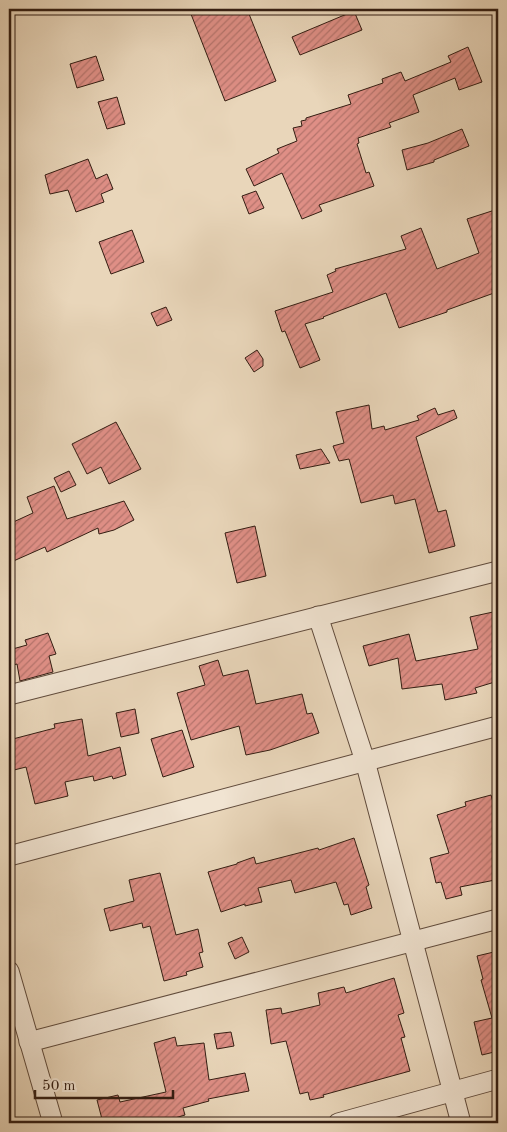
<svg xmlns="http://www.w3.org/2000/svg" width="507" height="1132" font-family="'Old Standard TT',serif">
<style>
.building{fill:url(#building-hatch);stroke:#331d12}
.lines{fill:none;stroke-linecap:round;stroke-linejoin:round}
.minor-casing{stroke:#604b3c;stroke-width:21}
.minor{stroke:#f1e4d2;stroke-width:19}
</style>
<defs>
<pattern id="building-hatch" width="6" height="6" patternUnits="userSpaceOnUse" patternTransform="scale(1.25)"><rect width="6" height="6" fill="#df8f86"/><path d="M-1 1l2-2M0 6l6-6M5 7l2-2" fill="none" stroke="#b5746c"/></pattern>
</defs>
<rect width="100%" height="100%" fill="#e9d6ba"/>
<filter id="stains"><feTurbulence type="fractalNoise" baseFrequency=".004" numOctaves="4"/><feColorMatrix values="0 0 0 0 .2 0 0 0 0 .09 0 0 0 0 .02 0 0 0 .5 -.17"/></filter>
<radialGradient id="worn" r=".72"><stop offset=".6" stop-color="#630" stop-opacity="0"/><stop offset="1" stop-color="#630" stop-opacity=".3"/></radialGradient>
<g class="building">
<polygon points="189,9 247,9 276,81 225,101"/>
<polygon points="354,11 362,30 300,55 292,37"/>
<polygon points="468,47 482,82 459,90 455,78 413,95 419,112 389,123 391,127 358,138 359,143 357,144 366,173 369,172 374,186 319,205 322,211 302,219 282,173 254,186 246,169 279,153 277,149 297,141 293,128 302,126 301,121 306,120 306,118 351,104 348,95 383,83 382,79 401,72 405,81 451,62 448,56"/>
<polygon points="96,56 104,80 77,88 70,64"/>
<polygon points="117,97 125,124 107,129 98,102"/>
<polygon points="462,129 469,146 434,160 434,162 407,170 402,150 428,143"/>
<polygon points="88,159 96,179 107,174 113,189 101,194 104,202 76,212 68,190 50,194 45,175"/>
<polygon points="256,191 264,208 249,214 242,196"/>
<polygon points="498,209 498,288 492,289 494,293 447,310 447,312 399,328 386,293 323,317 324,318 305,324 320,360 300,368 285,331 282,332 275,311 333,292 327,275 336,271 335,269 406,249 401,236 421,228 437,269 479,253 467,219"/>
<polygon points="132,230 144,262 111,274 99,242"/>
<polygon points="166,307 172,320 157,326 151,313"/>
<polygon points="257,350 263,359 263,366 254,372 245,358"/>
<polygon points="369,405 372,429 384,426 385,430 419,420 417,416 435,408 438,415 454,410 457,418 416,437 438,512 446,510 455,546 429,553 415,499 395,504 393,495 361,503 349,459 339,461 333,446 344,443 336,412"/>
<polygon points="116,422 141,469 109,484 101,467 87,474 72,444"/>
<polygon points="321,449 330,463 300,469 296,455"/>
<polygon points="69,471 76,485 61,492 54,478"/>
<polygon points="54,486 67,519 124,501 134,520 114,530 99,534 98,528 47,552 45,547 9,563 9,524 33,513 27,497"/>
<polygon points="255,526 266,576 237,583 225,533"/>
<polygon points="493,612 498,636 498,681 475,688 477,693 445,700 442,684 402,689 398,658 369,666 363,646 409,634 416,661 478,649 470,617"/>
<polygon points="48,633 56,654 49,656 53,672 20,681 17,664 9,666 9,650 27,645 25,640"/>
<polygon points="218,660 223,676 248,670 256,704 302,694 307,714 312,713 319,733 270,750 246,755 239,726 191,740 177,693 205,685 199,666"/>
<polygon points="135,709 139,733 121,737 116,713"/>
<polygon points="82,719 88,756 120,747 126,775 113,779 112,776 94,781 93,776 65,782 68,796 35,804 26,767 14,770 9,749 9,740 55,728 54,724"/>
<polygon points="182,730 194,767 163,777 151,739"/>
<polygon points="491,795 498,819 498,865 493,867 495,880 460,887 462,895 446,899 441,882 436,883 430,858 449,853 437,815 466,806 465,802"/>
<polygon points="354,838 369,885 366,887 372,908 351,915 348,904 344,905 336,882 295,893 291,880 258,888 262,902 245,906 245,904 221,912 208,872 237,864 237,863 254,857 256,864 318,848 319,850"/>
<polygon points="160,873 176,935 198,929 203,952 199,953 203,967 186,972 187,975 164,981 150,926 143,928 142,923 110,931 104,909 134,901 129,880"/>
<polygon points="242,937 249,952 235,959 228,943"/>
<polygon points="498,951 498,1051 482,1055 474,1022 492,1018 481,980 483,979 477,956"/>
<polygon points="394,978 404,1013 398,1015 405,1037 401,1038 410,1071 323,1095 324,1097 310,1100 308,1092 300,1094 286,1041 271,1044 266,1010 281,1008 282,1014 320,1005 318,993 344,987 346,993"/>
<polygon points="231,1032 234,1046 217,1049 214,1034"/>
<polygon points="175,1037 177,1046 204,1043 209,1080 245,1073 249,1091 208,1099 209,1101 183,1108 185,1115 158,1123 103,1123 97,1100 118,1095 120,1102 166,1092 154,1043"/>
</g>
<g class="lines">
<defs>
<g id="minor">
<polyline points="318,616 365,761 461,1123"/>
<polyline points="9,695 498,571"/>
<polyline points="9,856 498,726"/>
<polyline points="9,971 53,1123"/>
<polyline points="29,1042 498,919"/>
<polyline points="338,1123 498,1079"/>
</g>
</defs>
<use href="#minor" class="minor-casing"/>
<use href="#minor" class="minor"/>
</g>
<rect width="507" height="1132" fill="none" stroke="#e9d6ba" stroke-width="30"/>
<rect x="10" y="10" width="487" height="1112" fill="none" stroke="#331d12" stroke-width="2.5"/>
<rect x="15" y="15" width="477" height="1102" fill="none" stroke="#331d12"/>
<path d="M35 1090v8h138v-8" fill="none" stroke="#331d12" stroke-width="2.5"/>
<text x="42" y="1090" font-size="15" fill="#331d12" stroke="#f1e4d2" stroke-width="4" paint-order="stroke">50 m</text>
<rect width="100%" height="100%" filter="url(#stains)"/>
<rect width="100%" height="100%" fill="url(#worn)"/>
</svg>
